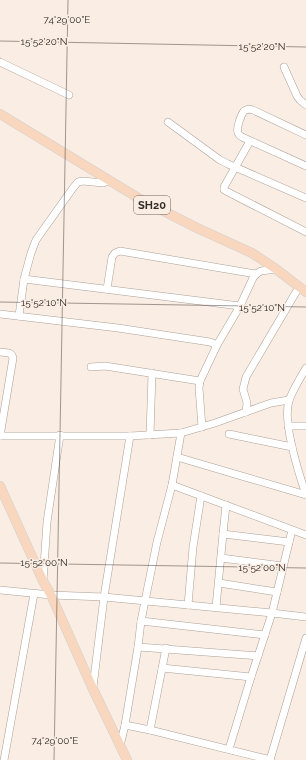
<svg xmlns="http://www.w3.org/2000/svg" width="306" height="760" font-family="Raleway,sans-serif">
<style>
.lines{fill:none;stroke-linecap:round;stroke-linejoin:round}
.minor-casing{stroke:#aca097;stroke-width:8}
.major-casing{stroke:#d1d0cf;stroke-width:10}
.minor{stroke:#fff;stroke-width:7}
.major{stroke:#f8d7be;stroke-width:9}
.ticks{fill:none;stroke:#302b27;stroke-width:1;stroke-opacity:0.45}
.labels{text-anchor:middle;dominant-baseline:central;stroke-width:3;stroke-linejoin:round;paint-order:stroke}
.shield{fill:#faede3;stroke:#6d655f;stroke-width:1}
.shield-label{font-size:11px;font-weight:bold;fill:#302b27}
.ticks-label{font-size:10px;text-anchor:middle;fill:#302b27;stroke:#faede3;stroke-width:3;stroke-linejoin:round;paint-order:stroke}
</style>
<rect width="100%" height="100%" fill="#faede3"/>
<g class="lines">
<defs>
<g id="minor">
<polyline points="0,62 69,95"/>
<polyline points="284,67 297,96 300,100 306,105"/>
<polyline points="168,122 220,160 228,164 306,198"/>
<path d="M306,135L253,110C250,109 247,109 244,111C241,115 236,128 238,133C239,135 240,136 242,137L306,166"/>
<polyline points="250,141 224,187 224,190 306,232"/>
<polyline points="24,279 240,306"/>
<polyline points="107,289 112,257 115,253 120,251 256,274"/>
<polyline points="0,314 118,328 210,342 217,345"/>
<polyline points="19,316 24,279 31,253 36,240 73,188 78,182 83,181 103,183 109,181"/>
<polyline points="0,352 9,353 12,355 13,358 0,436"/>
<polyline points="91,367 105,366 200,381"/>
<path d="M306,368C301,377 292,391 289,401C282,422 299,474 306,495"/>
<polyline points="246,412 247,403 243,389 246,377 299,287"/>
<polyline points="288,426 306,426"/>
<polyline points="202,427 199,388 200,381 217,345 240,306 253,278 256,274 261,271 276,269"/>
<polyline points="229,434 292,447"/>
<polyline points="150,435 152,373"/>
<polyline points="0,436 130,436 181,433 215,423 271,403 289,400"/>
<polyline points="177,457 306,495"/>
<polyline points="172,485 306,535"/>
<polyline points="223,534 226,505"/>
<polyline points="221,558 283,566"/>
<polyline points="43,581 47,522 60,435"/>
<polyline points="219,583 277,592"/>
<polyline points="0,590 51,595 104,597 272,613 306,617"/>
<polyline points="188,605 193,547 201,496"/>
<polyline points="216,607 223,534 289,542"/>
<polyline points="141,621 265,635"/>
<polyline points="138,647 258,656 272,613 292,530"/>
<polyline points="162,668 251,677"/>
<polyline points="93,687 104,597 130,436"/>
<polyline points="125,725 138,647 141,621 145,601 157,542 172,485 181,433"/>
<polyline points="150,730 166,648"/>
<polyline points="120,746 125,725 150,730 271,760"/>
<polyline points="229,749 251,677 258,656"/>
<polyline points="4,760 34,594"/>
<polyline points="270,760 306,638"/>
</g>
<g id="major">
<polyline points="0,114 140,199 197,228 252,253 276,269 306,292"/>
<polyline points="0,486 43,581 51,595 92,687 127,760"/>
</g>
</defs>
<use href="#minor" class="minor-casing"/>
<use href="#major" class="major-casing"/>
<use href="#minor" class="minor"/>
<use href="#major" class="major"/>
</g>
<path class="ticks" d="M0,41L306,47M0,302L306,307M0,563L306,568M54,760L68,0"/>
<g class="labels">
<rect class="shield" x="134" y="196" width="36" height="18" rx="3"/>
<g class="shield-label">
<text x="152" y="205">SH20</text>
</g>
</g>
<g class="ticks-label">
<text x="67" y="23">74°29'00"E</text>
<text x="44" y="45">15°52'20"N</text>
<text x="262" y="50">15°52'20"N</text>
<text x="44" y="306">15°52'10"N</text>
<text x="262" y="311">15°52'10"N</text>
<text x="44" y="566">15°52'00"N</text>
<text x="262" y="571">15°52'00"N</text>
<text x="55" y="744">74°29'00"E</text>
</g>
</svg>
